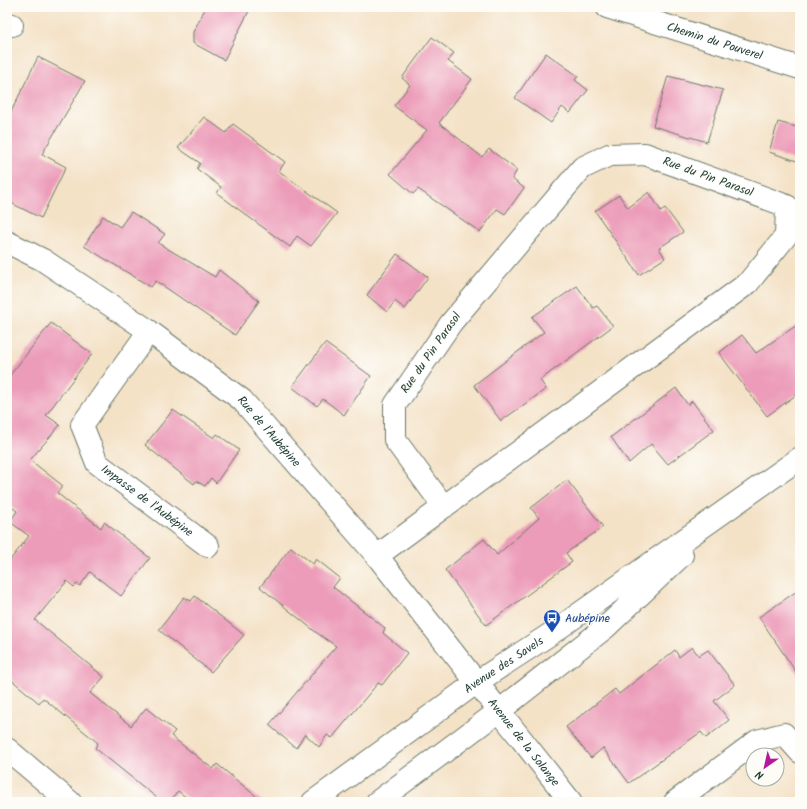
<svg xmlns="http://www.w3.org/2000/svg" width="807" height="809" font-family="Kalam,sans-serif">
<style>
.building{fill:#ec9cb9}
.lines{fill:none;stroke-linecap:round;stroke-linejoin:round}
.street-casing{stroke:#6a7767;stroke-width:24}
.street{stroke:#fff;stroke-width:22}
.labels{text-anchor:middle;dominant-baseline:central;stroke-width:3;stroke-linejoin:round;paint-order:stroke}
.street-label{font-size:12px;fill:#1f3d34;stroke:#fdfcf7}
.transit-label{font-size:12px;fill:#164399;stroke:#fdfcf7;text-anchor:start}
</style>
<rect width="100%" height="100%" fill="#fdfcf7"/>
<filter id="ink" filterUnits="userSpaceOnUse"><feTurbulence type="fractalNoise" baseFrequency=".025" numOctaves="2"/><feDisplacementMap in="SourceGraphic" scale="8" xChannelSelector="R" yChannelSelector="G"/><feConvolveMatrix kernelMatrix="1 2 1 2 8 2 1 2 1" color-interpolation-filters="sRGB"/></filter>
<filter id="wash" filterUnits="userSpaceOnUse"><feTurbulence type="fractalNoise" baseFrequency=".012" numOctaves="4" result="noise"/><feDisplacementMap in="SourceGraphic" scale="16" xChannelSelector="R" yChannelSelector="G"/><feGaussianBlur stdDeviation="0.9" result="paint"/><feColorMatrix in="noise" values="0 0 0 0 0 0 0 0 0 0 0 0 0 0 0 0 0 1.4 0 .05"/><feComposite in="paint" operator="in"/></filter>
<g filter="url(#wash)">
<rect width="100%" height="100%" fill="#f4e2c7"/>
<g id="blocks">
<g class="building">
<polygon points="206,7 251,7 224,60 193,43 193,32"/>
<polygon points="432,37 454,53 448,61 472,79 439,123 482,157 489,149 517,170 512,179 524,188 505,214 497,209 480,232 418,189 413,194 390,174 427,130 394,106 410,85 402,78"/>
<polygon points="546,53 578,76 575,80 588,90 570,113 562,107 551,123 515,98"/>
<polygon points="38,57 85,81 42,154 66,167 41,218 7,201 7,120"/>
<polygon points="668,76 723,90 707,142 653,126"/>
<polygon points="204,117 226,133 233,124 285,162 279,171 337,213 311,246 297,236 290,247 246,215 217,193 221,187 197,169 200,163 178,148"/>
<polygon points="778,122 800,128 800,162 769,152"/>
<polygon points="649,192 661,211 665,208 683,232 659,248 665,258 639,275 595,211 619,195 628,208"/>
<polygon points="131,212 165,234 158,243 215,277 219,270 259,301 235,335 156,281 151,287 84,246 103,216 120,227"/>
<polygon points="397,254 428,277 405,309 395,301 387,312 367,295"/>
<polygon points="577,286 593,308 597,306 613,326 540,380 546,389 501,421 474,385 544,332 532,317"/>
<polygon points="51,323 92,354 46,415 60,425 30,460 63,486 57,493 101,528 104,522 150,558 121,596 90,572 80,586 77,584 74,587 67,581 35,620 104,677 90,693 131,726 146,708 175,731 171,736 213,769 217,764 263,802 192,802 178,791 169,802 162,802 95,748 98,743 43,698 39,703 7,676 7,598 12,602 7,597 7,564 29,536 10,522 17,511 7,504 7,379"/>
<polygon points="800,323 800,392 767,416 719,353 742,335 756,353"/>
<polygon points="325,343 371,376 344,415 323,399 317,406 292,387"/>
<polygon points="676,388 688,405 692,401 714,430 668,464 651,444 629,463 611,437"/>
<polygon points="173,410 214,438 217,434 239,450 216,483 211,478 205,486 196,481 194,484 145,445"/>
<polygon points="567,480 603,527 566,553 572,562 486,625 445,570 484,539 497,555 539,518 531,508"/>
<polygon points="291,547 313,564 316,559 340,578 333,587 385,628 383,633 407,653 382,685 378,683 332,738 327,735 319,747 305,734 296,748 269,725 336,646 317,633 260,587"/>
<polygon points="800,589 800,678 759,617"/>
<polygon points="195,596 244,635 211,672 159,630 184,597 191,601"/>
<polygon points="692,647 699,656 708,650 735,685 714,701 729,720 706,738 701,732 629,783 603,748 591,758 566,727 615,689 619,694 675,650 679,657"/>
</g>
</g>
</g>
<g filter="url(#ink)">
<use href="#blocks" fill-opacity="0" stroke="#6a7767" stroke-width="1"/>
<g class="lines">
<defs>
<g id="street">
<path id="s1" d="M607,7L800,68"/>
<polyline points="7,24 12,25"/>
<path id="s2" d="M7,242L43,260L149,331L242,400L377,556L571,802"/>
<path id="s3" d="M149,331L82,425L97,463L208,546"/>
<polyline points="377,556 748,283 786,236 787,206 645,154 609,155 582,168 451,323 395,405 395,440 444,507"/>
<polyline points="7,749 70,802"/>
<path id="s4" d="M313,802L477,682L552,633L800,458"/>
<polyline points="377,802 499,711 606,627 682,555"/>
<polyline points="675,802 757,741 784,734 800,752"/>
</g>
</defs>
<use href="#street" class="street-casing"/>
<use href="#street" class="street"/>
</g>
</g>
<defs>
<symbol id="bus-pin" viewBox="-11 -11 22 30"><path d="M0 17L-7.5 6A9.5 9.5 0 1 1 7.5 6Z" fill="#1a4fb4" stroke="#fdfcf7"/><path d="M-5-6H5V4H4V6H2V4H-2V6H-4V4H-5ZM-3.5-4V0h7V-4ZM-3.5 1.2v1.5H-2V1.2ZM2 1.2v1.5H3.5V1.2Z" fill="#fff"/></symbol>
</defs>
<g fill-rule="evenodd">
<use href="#bus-pin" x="542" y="608" width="20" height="27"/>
</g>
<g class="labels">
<g class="street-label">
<text stroke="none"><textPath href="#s1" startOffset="113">Chemin du Pouverel</textPath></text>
<text transform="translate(708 177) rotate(20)">Rue du Pin Parasol</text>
<text transform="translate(431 353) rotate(-55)">Rue du Pin Parasol</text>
<text stroke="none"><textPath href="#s2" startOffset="325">Rue de l'Aubépine</textPath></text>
<text stroke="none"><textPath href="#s3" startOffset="219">Impasse de l'Aubépine</textPath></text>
<text stroke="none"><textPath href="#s4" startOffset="235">Avenue des Savels</textPath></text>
<text stroke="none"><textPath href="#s2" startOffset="727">Avenue de la Solange</textPath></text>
</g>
<g class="transit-label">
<text x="565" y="618">Aubépine</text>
</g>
</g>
<rect width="807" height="809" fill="none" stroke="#fdfcf7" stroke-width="24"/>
<g transform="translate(765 767) rotate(214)"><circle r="19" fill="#fdfcf7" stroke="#a4b0a9"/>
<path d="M0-3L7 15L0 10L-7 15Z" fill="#b5179e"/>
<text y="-6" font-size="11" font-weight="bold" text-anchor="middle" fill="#1f3d34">N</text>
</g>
</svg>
